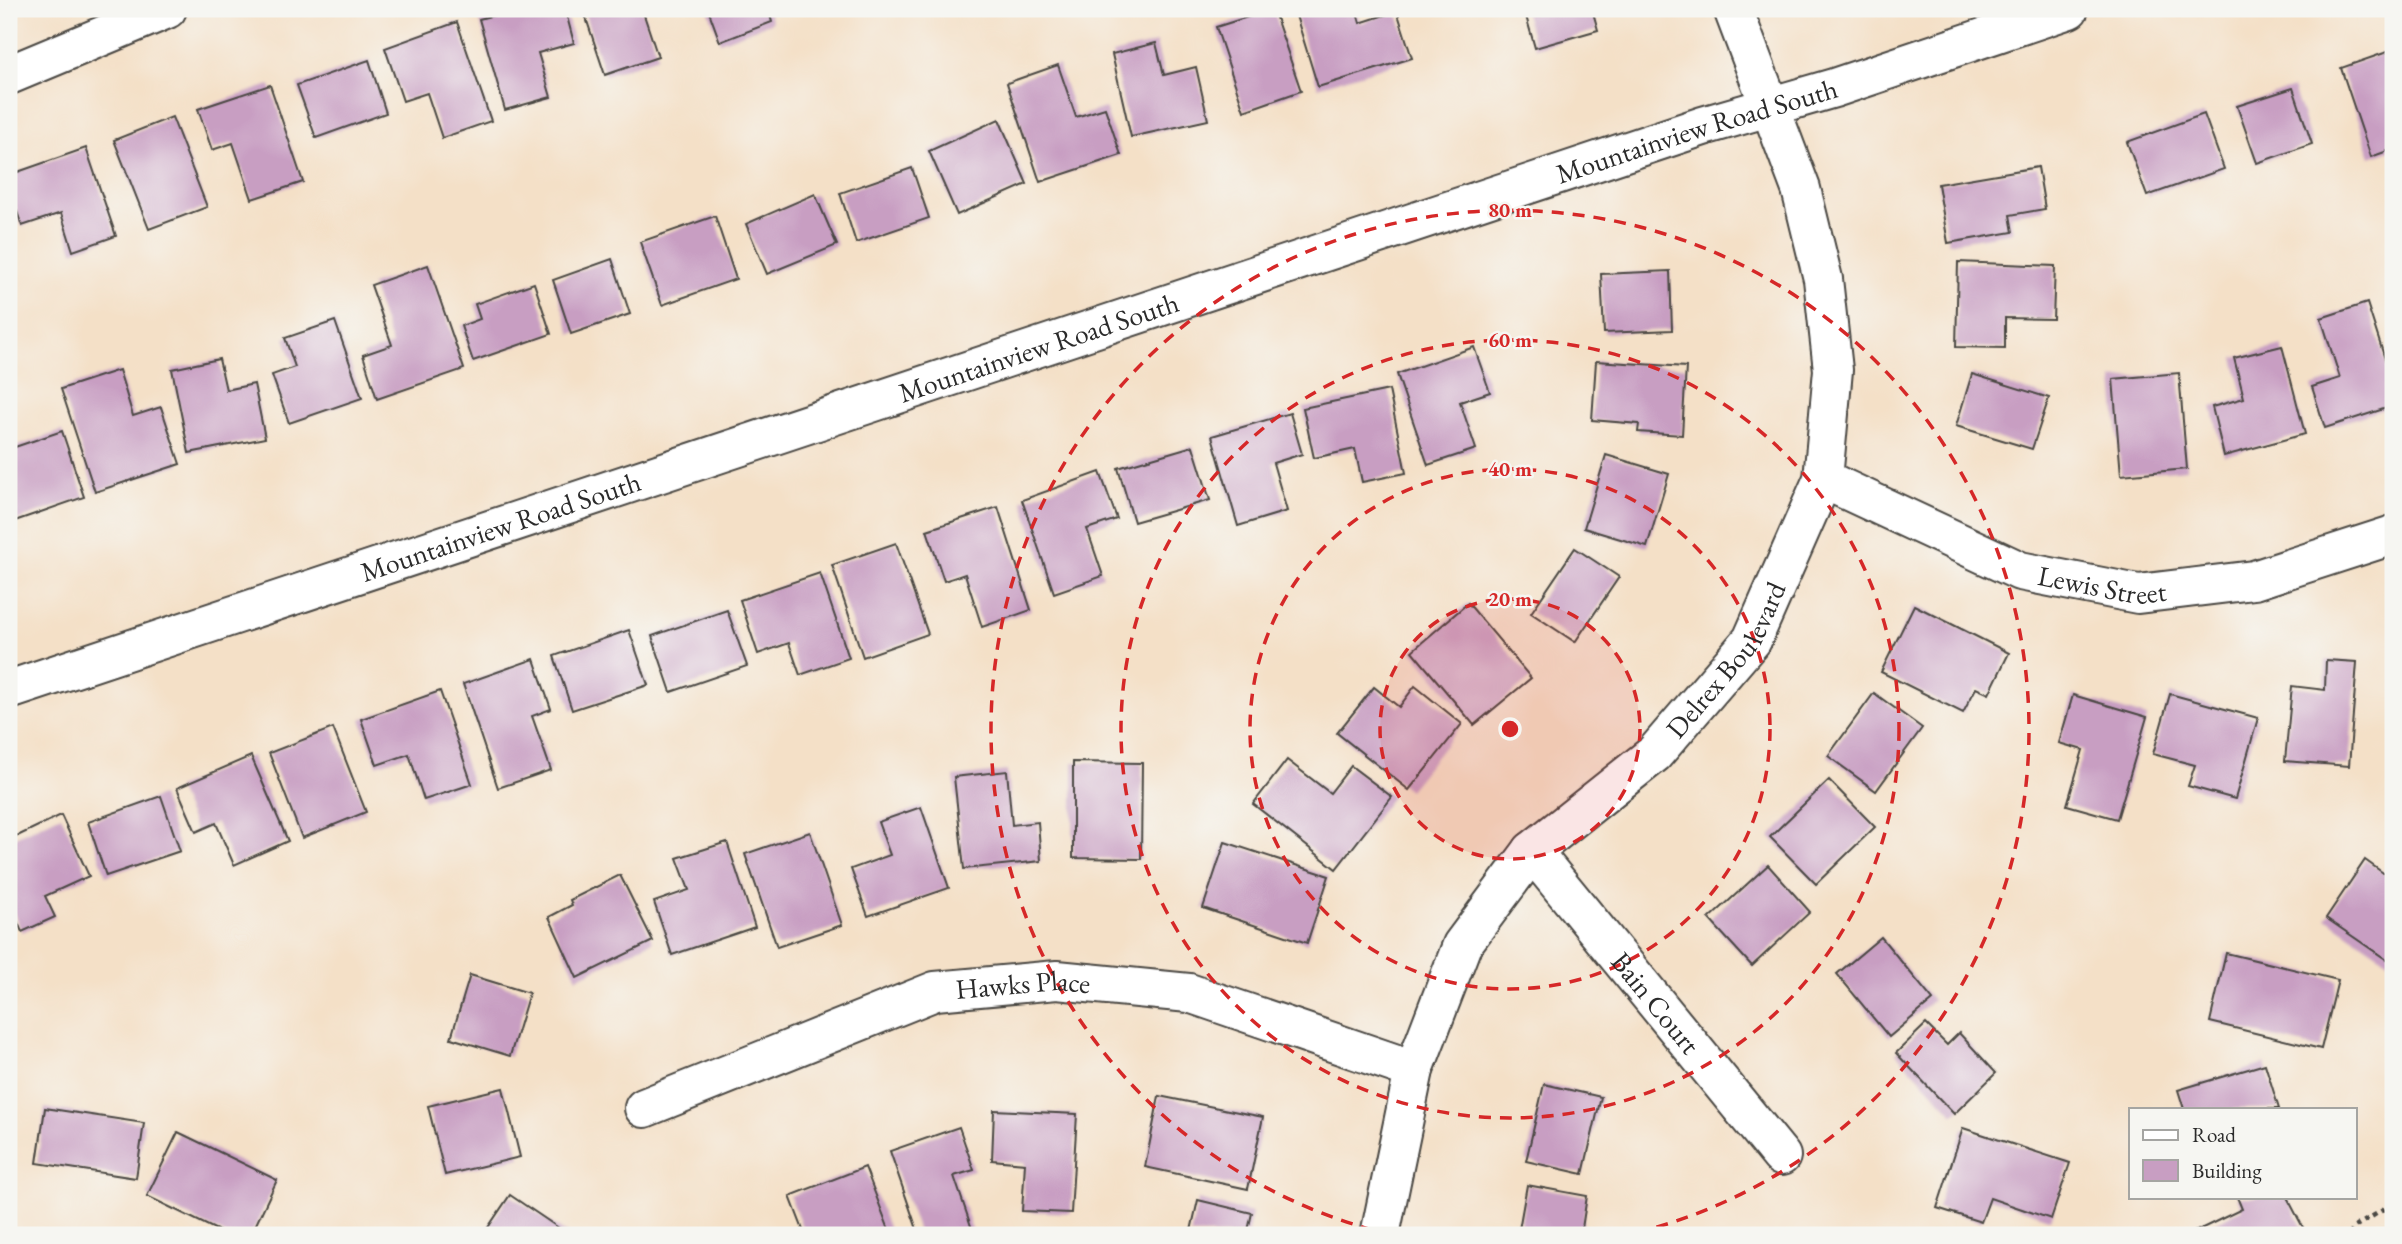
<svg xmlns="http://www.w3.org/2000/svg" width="2402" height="1244" font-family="'EB Garamond',serif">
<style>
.building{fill:#c89ec2}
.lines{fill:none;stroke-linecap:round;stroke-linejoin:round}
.minor-casing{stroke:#494642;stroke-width:42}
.tertiary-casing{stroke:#494642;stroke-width:42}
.secondary-casing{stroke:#494642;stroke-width:42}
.path{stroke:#494642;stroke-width:4.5;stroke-dasharray:5 5;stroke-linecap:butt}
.minor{stroke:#fff;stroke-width:38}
.tertiary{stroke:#fff;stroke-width:38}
.secondary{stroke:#fff;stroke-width:38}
.ring{fill:none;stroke:#d62828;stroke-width:3.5;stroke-dasharray:12 9}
.labels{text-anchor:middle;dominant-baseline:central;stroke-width:5;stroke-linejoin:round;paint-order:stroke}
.street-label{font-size:28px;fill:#2b2b2b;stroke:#f6f6f2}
.centre{fill:#d62828;stroke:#f6f6f2;stroke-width:3.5}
.ring-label{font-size:21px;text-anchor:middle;font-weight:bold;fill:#d62828;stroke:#f6f6f2;stroke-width:5;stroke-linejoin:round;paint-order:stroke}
</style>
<rect width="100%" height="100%" fill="#f6f6f2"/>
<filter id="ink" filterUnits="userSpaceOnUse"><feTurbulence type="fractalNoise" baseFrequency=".0143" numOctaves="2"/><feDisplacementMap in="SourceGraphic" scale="14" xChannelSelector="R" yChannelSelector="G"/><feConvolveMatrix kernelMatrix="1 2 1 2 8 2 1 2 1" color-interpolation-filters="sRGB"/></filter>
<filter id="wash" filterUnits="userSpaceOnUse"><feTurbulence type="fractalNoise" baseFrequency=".00686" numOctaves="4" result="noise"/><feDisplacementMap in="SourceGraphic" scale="28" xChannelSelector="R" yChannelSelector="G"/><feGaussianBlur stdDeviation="1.57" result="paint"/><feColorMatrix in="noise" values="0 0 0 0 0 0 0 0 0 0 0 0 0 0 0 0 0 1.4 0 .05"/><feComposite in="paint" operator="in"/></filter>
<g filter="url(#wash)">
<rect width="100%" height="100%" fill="#f4e0c7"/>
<g id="blocks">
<g class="building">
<polygon points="517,9 565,9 574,43 538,53 551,97 505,110 479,19"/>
<polygon points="583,9 642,9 658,57 605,75"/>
<polygon points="708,9 768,9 772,22 720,42"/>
<polygon points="1273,9 1301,91 1244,111 1216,27"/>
<polygon points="1294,9 1356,9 1360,23 1397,11 1412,58 1318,87"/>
<polygon points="1524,9 1592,9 1598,30 1535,48"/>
<polygon points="457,22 491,121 442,138 427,93 403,101 385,48"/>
<polygon points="1156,43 1164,75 1196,67 1208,120 1131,137 1112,54"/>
<polygon points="2393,50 2393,149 2371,157 2341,68"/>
<polygon points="369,60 386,113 316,138 297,85"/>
<polygon points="1058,65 1076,117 1105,108 1121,155 1040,182 1007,83"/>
<polygon points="270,85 303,182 252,199 233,143 212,150 198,109"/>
<polygon points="2293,88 2312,144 2257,163 2237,106"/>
<polygon points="2204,114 2224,169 2147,196 2127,142"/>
<polygon points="172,117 207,207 149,229 114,140"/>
<polygon points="999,119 1027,184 957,215 929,151"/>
<polygon points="86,148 116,236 73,251 61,213 22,226 9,188 9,175"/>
<polygon points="2038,167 2045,209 2010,215 2013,232 1948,243 1938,184"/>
<polygon points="912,168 929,218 856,243 840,193"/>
<polygon points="815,194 837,245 767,274 746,224"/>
<polygon points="715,216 736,279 662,305 640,242"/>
<polygon points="612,259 630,314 571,334 553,280"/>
<polygon points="1958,262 2055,266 2053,319 2005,318 2005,348 1956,347"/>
<polygon points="428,265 464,369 377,399 363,355 392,345 371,285"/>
<polygon points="1670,271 1672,330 1604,333 1601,274"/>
<polygon points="534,283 551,334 473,361 461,326 480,319 475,304"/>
<polygon points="2367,303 2393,384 2393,406 2325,428 2312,387 2340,378 2321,318"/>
<polygon points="335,321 362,398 289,423 272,375 295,367 285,338"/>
<polygon points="2282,346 2305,434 2224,456 2212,407 2244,398 2234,358"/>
<polygon points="1474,347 1490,392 1460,402 1476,449 1428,465 1397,374"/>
<polygon points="219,359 226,390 254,384 265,438 189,453 172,369"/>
<polygon points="1596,361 1686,367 1682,435 1638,432 1639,424 1592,420"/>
<polygon points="119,370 133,416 161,407 180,464 95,492 61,389"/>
<polygon points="2179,373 2187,469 2121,475 2113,379"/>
<polygon points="1972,374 2049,398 2032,449 1956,426"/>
<polygon points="1389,390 1406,473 1362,482 1355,449 1314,458 1303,408"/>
<polygon points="1290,413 1302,454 1273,463 1287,511 1238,526 1212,436"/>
<polygon points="62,431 84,497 9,523 9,449"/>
<polygon points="1193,446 1210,500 1134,522 1118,468"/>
<polygon points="1606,455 1669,474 1647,547 1584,528"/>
<polygon points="1100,472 1117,519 1087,529 1103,576 1054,593 1022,500"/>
<polygon points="998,507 1031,610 982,627 965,574 944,581 927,530"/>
<polygon points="896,543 928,634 863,657 832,565"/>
<polygon points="1575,548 1619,577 1575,642 1531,613"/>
<polygon points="820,573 849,658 800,675 789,643 758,654 740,600"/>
<polygon points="1468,603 1531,678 1474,725 1412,651"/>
<polygon points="1914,605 2009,653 1989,694 1976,688 1963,713 1881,672"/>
<polygon points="727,610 747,666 671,692 652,636"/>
<polygon points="629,630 648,685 572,710 554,656"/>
<polygon points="534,659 551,709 532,716 551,770 498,788 463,684"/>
<polygon points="2326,660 2357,662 2349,766 2285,761 2292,686 2325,690"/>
<polygon points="1415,686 1462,724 1409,790 1337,733 1374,687 1399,707"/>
<polygon points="440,691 472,784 424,800 409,754 377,765 361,719"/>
<polygon points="1874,693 1922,728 1876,791 1828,756"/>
<polygon points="2170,694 2258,718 2235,799 2188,786 2195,765 2153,754"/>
<polygon points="2073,695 2147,717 2117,819 2067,805 2083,750 2059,743"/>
<polygon points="333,728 366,812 302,838 269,753"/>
<polygon points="251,756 288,841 234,865 216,823 196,832 177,788"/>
<polygon points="1287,760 1330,793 1351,766 1392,797 1336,869 1253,804"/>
<polygon points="1073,762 1142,763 1141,859 1073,858"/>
<polygon points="1007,771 1012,825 1038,822 1041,861 964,869 954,777"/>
<polygon points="1829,780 1875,827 1816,884 1770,837"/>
<polygon points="161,796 180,851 106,876 88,822"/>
<polygon points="921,807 949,888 868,916 851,869 890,855 878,822"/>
<polygon points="61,815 89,876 45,896 55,917 22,932 9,903 9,840"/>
<polygon points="810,832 842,925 777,947 745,854"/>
<polygon points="727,842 755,927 672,955 654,902 689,890 677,858"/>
<polygon points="1225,842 1329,876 1307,943 1203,908"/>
<polygon points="2365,860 2393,880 2393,964 2326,918"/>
<polygon points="1768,865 1810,912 1752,966 1709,919"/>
<polygon points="620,875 653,941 577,978 549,917 572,905 570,900"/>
<polygon points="1881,937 1933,1000 1889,1037 1837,974"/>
<polygon points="2226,953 2338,980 2321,1049 2210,1022"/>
<polygon points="470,975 529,993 510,1056 451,1038"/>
<polygon points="1926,1024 1947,1045 1959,1033 1996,1073 1954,1114 1896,1053"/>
<polygon points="2265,1064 2279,1109 2184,1109 2178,1090"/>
<polygon points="1544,1084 1601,1097 1583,1174 1526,1161"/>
<polygon points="503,1088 520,1157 445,1175 428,1106"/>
<polygon points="1159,1096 1263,1117 1248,1189 1145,1167"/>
<polygon points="45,1108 144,1123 136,1178 37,1163"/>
<polygon points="994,1110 1077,1114 1071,1213 1022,1211 1025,1163 992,1160"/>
<polygon points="959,1127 974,1170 954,1176 974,1235 919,1235 890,1151"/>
<polygon points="1963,1128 2070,1163 2051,1219 1990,1198 1981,1222 1937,1208"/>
<polygon points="178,1132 277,1180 251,1235 227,1235 147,1196"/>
<polygon points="865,1167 891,1235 835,1235 834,1232 805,1235 790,1196"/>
<polygon points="1527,1185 1587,1196 1581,1235 1518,1235"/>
<polygon points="510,1195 569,1235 483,1235"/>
<polygon points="2237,1197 2287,1197 2307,1235 2188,1235 2242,1209"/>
<polygon points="1198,1200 1252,1213 1247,1235 1190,1235"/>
</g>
</g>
</g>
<g filter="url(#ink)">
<use href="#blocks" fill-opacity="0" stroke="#494642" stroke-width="2"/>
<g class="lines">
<defs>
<g id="minor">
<polyline points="9,75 167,9"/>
<path id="s1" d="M1823,479L2020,571L2138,594L2254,580L2393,535"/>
<path id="s2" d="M1532,851L1781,1156"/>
<path id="s3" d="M644,1108L935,991L1057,980L1189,993L1414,1070"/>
</g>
<g id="tertiary">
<path id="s4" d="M1380,1235L1414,1070L1462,945L1532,851L1654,754L1752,640L1823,479L1833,370L1823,279L1801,189L1733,9"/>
</g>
<g id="secondary">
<path id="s5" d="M9,690L1703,126L1834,88L2069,9"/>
</g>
</defs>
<use href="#minor" class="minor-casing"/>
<use href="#tertiary" class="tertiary-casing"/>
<use href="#secondary" class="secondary-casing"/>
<polyline class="path" points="2349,1235 2356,1226 2393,1204"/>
<use href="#minor" class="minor"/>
<use href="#tertiary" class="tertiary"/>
<use href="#secondary" class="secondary"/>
</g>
</g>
<circle cx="1510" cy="729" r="130" fill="#d62828" fill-opacity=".12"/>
<g class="ring">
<circle cx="1510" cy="729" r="130"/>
<circle cx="1510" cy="729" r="260"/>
<circle cx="1510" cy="729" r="389"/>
<path d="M1393 1235A519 519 0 1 1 1627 1235"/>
</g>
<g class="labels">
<g class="street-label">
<text stroke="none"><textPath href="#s5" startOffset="1778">Mountainview Road South</textPath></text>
<text stroke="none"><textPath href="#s5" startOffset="1085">Mountainview Road South</textPath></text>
<text stroke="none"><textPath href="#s5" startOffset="518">Mountainview Road South</textPath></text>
<text stroke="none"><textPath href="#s1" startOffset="301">Lewis Street</textPath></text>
<text stroke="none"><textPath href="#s4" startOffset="695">Delrex Boulevard</textPath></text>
<text stroke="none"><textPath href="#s3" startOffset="402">Hawks Place</textPath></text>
<text stroke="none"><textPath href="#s2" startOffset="196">Bain Court</textPath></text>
</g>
</g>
<circle cx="1510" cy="729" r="10" class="centre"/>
<g class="ring-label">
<text x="1510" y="217">80 m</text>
<text x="1510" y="347">60 m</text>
<text x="1510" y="476">40 m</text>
<text x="1510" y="606">20 m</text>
</g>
<rect width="2402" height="1244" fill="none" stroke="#f6f6f2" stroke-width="35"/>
<rect x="2129" y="1108" width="228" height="91" fill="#f6f6f2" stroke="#a5a5a2" stroke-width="2"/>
<rect x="2143" y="1130" width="35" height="10" fill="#ffffff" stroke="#a5a5a2" stroke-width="2"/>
<text x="2192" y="1142" font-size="21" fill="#2b2b2b">Road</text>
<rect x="2143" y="1160" width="35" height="21" fill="#c89ec2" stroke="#a5a5a2" stroke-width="2"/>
<text x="2192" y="1178" font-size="21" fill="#2b2b2b">Building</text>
</svg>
